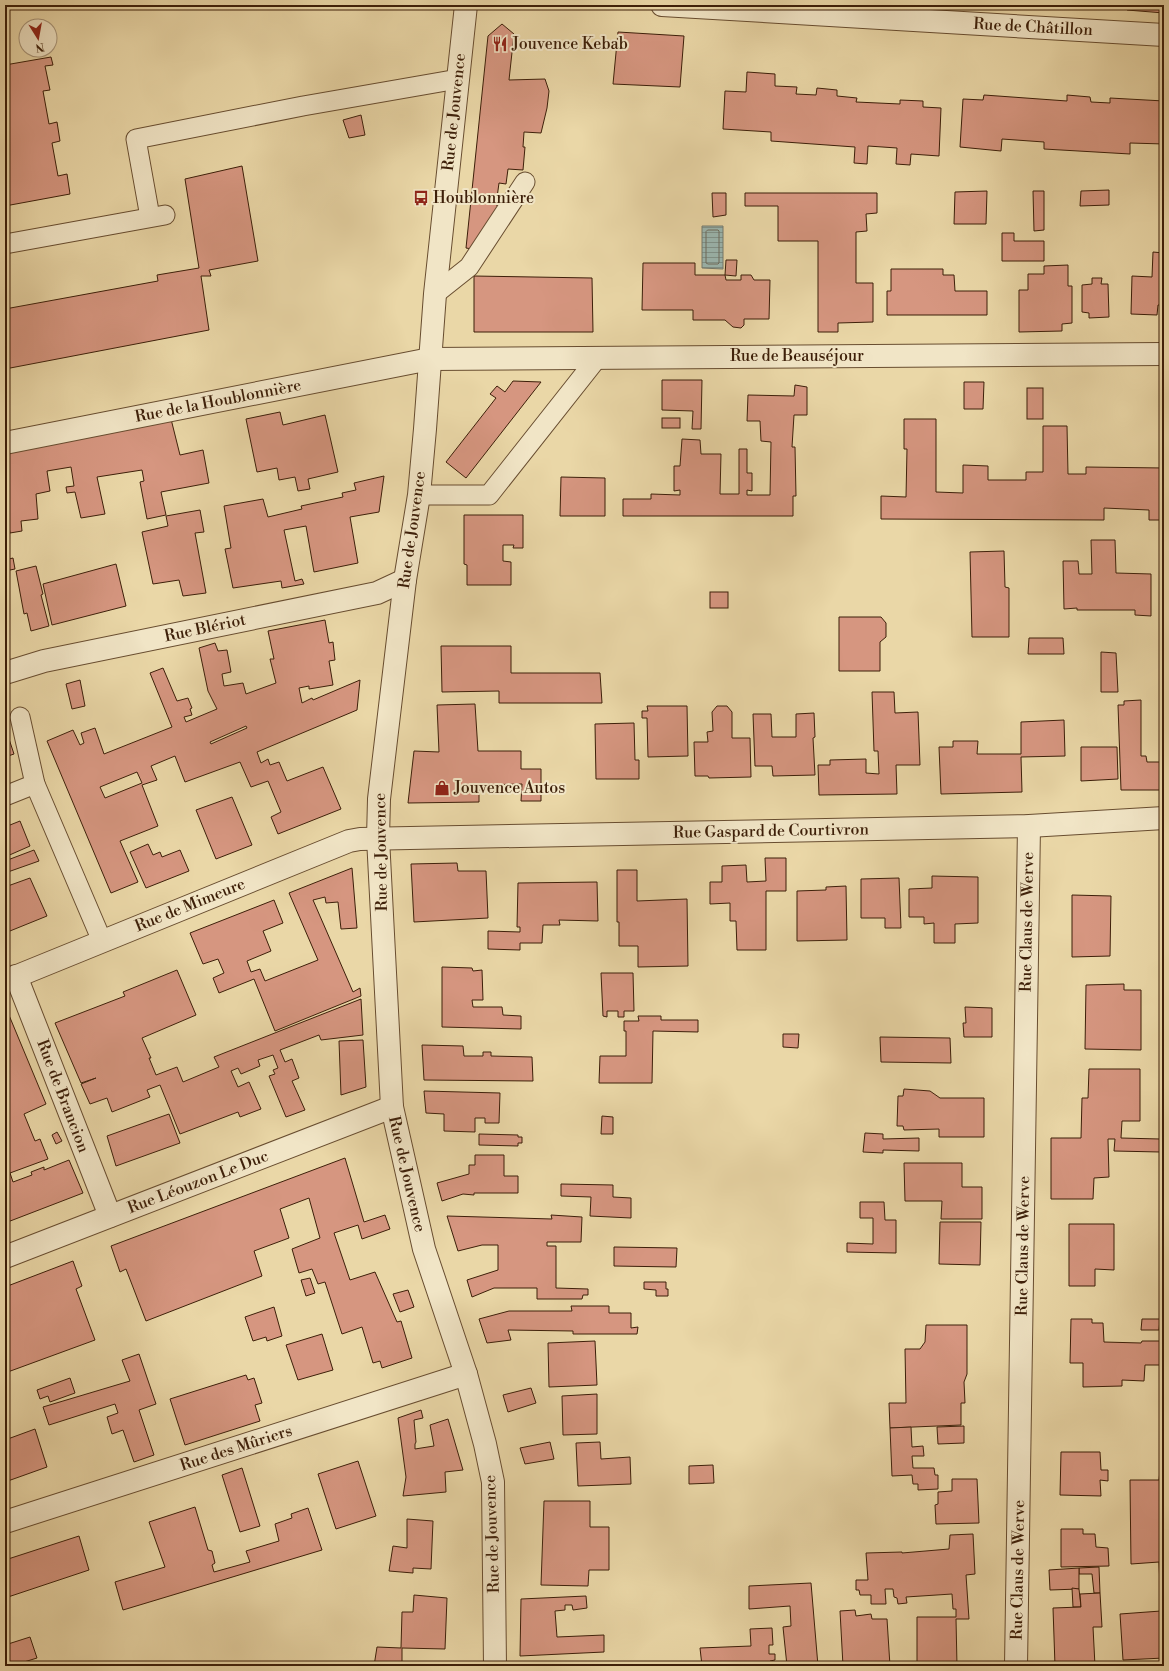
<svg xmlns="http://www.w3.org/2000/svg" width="1169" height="1671" font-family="'Libre Bodoni',serif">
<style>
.water{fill:url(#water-rules);stroke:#757a6e}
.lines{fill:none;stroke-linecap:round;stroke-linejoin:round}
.shore{stroke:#6c6b5d;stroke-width:1}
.building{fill:#d69680;stroke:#3d1f09;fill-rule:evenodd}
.service-casing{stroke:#684d30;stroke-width:21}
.minor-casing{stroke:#684d30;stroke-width:24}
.tertiary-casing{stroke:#684d30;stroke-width:24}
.service{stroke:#f1e5c6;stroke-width:19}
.minor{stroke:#f1e5c6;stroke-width:22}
.tertiary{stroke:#f1e5c6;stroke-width:22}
.labels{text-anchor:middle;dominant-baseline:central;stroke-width:4;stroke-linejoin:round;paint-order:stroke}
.street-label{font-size:16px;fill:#3d1f09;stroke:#f1e5c6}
.poi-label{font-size:16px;fill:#3d1f09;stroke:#f1e5c6;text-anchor:start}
</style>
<defs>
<pattern id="water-rules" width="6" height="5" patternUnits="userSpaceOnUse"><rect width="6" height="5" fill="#9bb7b1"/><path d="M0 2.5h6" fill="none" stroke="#80948e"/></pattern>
</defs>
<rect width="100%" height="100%" fill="#ead7a7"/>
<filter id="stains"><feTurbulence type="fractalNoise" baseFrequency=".005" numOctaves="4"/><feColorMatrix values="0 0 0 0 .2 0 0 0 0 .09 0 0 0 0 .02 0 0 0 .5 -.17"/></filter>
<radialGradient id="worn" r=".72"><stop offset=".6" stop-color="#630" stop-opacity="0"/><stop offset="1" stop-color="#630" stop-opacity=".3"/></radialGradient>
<polygon class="water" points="702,226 723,226 723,269 702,268"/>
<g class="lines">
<polygon class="shore" points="708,230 718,230 719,231 719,263 718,264 708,264 706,263 706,232"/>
</g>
<g class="building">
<polygon points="1063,5 1088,5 1087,7"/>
<polygon points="1127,5 1164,5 1164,13 1127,10"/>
<polygon points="502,24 514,34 509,80 545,79 549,91 547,108 541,133 524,132 523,147 525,147 523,170 508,169 506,184 499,183 496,205 504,205 472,249 466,248 488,36"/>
<polygon points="618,32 684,36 680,87 613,84"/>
<polygon points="51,57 53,65 45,66 50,90 43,91 49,124 57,122 60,141 52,143 58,176 67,174 70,194 5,206 5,65"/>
<polygon points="747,72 775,74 775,86 797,87 796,94 816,95 817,88 837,90 837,96 857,98 856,102 900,104 900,100 923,101 923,107 941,108 939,156 911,154 910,165 896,164 897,148 868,146 867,164 854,163 855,147 771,141 771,132 723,129 725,91 746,92"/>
<polygon points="984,95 1067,101 1067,95 1090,97 1091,102 1110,103 1110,98 1164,101 1164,144 1130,143 1130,154 1044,149 1044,142 1002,139 1001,151 960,147 963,99 983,100"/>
<polygon points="361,115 365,135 349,138 343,120"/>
<polygon points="242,166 258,261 209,270 211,276 201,276 209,330 5,369 5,309 158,281 157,275 199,268 185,179"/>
<polygon points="1109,190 1109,205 1080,206 1081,191"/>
<polygon points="987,191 986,224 954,224 955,192"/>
<polygon points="1033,191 1044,191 1044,230 1034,231"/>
<polygon points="712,193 726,193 726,215 713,217"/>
<polygon points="745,193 877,193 877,213 866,214 867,231 856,232 856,283 873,283 873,322 838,323 838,332 818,332 818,241 778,241 778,206 745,206"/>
<polygon points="1002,233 1014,233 1014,241 1044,241 1044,261 1002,261"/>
<polygon points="1153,252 1164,253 1164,305 1158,305 1157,315 1131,314 1132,276 1152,277"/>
<polygon points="726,260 737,260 736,276 725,275"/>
<polygon points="643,263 695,263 695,275 725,275 726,280 741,280 741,275 751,275 754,280 770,280 769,319 744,319 744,325 741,328 733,327 725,320 693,320 693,310 642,310"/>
<polygon points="1068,265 1068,286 1072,286 1072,323 1062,324 1062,331 1019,332 1019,290 1028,290 1028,274 1044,274 1044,266"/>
<polygon points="891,269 943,269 943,275 954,275 955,291 987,291 987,315 887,315 887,291 891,291"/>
<polygon points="474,276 592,278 593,332 474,332"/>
<polygon points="1092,278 1102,278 1101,284 1108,284 1109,317 1089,318 1089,313 1082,312 1082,285 1092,284"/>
<polygon points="662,380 702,380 701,429 692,429 693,411 662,410"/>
<polygon points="513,381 541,382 466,478 446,462 496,398 490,394 497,386 505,392"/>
<polygon points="964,382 984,382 983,409 964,409"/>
<polygon points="795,385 807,387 807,415 794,415 792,447 795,447 796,496 793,496 793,516 623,516 623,499 651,499 651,494 680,495 680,490 674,491 674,466 680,466 682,439 700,440 701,454 721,454 720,494 739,494 739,449 747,449 747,473 752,473 752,491 747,490 747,495 770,495 771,442 761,441 760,421 747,421 748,395 794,396"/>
<rect x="1027" y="388" width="16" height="31"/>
<polygon points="280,412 283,425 325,415 338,472 308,479 310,489 298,491 295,477 279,480 277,468 257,472 246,419"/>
<rect x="662" y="418" width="18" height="10"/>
<polygon points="171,419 180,455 203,450 209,483 161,492 166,515 147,519 140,482 144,481 142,470 97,477 105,514 81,518 75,492 67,493 66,487 74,486 71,467 47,471 50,491 36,494 38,519 21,521 22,531 10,533 8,520 5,520 5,451"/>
<polygon points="904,419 936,419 936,492 963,493 963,465 988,466 988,480 1026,480 1026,472 1043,472 1043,426 1067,426 1068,474 1086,474 1086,467 1164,468 1164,520 1149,520 1149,510 1104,508 1104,520 881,519 881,496 906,497 907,449 904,449"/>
<polygon points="384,476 379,512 350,517 358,563 314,572 306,526 284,530 295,581 302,579 304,584 282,588 281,581 233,588 225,549 231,548 224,506 263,499 268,517 302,509 301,506 343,497 342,493 356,490 354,483"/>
<polygon points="561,477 605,478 605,516 560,516"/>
<polygon points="200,510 204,532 195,533 206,593 183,596 179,580 153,584 142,532 168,526 166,516"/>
<polygon points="464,515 523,515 523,548 513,548 514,545 503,545 503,561 511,562 511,585 467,585 467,565 464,564"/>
<polygon points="1091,540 1115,540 1116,573 1151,574 1151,616 1135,615 1135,610 1077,610 1077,608 1064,609 1063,561 1078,561 1079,574 1092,574"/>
<polygon points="1004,551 1005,587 1009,588 1009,637 972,637 970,552"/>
<polygon points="13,558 15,569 5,571 5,560"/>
<polygon points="116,564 126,606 52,625 43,584"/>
<polygon points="36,566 43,594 41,595 49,626 31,631 27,613 24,614 16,571"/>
<rect x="710" y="592" width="18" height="16"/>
<polygon points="839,617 881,617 886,623 886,637 880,642 880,671 839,671"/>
<path d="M325,620L329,643L333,642L335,660L329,661L333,685L309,689V686L299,688L302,703L312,698L313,700L360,680L357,710L257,752L261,763L268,759L270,765L279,762L287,781L323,767L341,809L278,834L271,817L281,812L268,781L251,787L240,762L185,782L175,756L151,766L157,780L142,785L158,826L120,841L138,882L111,893L47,741L73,730L80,745L84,743L81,733L95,728L104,754L172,727L150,673L163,668L177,701L188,698L192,708L190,709L192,715L184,717L186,722L217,709L208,691L199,648L215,643L218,651L227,650L231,672L222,674L224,686L243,683L246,694L276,683L270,659H274L268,631ZM246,726L247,728L211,744L210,742ZM137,772L142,783L105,798L100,787Z"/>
<polygon points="1029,638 1063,638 1064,654 1028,654"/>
<polygon points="441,646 511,646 511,673 600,673 602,703 499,703 499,691 442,692"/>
<polygon points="1101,652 1116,653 1118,692 1101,692"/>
<polygon points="80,680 85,706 72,709 66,684"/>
<polygon points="872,692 894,692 895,713 918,712 920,765 896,765 897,794 819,795 818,765 830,765 830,760 866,759 866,773 879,774 878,751 874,751"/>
<polygon points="1141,700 1141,756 1146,756 1147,762 1161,762 1162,790 1121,790 1118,705 1124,705 1124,701"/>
<polygon points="475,704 478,751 521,751 521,769 541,769 541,801 521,801 522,784 479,785 479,802 408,803 414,751 439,752 437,705"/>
<polygon points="647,706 687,706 688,756 648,757 647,718 642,718 642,711 648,711"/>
<polygon points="717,706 727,706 732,712 732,738 750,738 751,777 709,778 708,776 695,776 694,742 708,742 707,732 713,731 712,712"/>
<polygon points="814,713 815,737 813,738 815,775 773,776 772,766 755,766 753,714 771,714 772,737 796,737 796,714"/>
<polygon points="1064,720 1065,756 1021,757 1022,792 941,794 939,747 953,747 953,741 978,741 977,754 1021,754 1021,722"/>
<polygon points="634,723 635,760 639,760 639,779 596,779 595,724"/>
<polygon points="5,727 14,754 5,757"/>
<polygon points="1081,747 1117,747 1118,779 1081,781"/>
<polygon points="232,797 252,845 216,859 196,810"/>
<polygon points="20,821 30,846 5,857 5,827"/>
<polygon points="148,844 153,855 160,852 162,857 180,850 189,871 146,888 130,852"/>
<polygon points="34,850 39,861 5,873 5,861"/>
<polygon points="765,858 786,858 786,891 766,891 766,950 737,950 736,921 730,921 730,903 710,904 710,882 722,882 722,866 746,865 747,882 766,881"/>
<polygon points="457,863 458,871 486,871 488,918 414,922 411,864"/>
<polygon points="352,868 357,928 341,929 338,902 326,903 325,897 313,900 353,992 360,988 361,996 275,1031 254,979 219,993 213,978 224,973 218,959 203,964 190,933 274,900 283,923 263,931 271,951 247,961 251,972 260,969 265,981 318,960 289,893"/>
<polygon points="617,870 637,870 637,901 687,899 688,966 638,967 638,946 619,946 619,922 617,922"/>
<polygon points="932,876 978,877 978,923 955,924 955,943 934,943 934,923 924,924 924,917 909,917 909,889 932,888"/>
<polygon points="30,878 47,916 5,933 5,887"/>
<polygon points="899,878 901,928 885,928 885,918 861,918 861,879"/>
<polygon points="597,882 598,921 559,920 560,925 543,925 542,943 520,943 520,950 488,949 488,931 520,932 520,927 517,927 518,883"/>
<polygon points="846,886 847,940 797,941 797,891 826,890 826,887"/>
<polygon points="1072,895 1111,896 1110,956 1072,957"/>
<polygon points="442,967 472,968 473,971 482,970 483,1000 472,1000 473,1007 502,1007 503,1015 521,1016 521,1029 442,1027"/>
<polygon points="177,970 196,1015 142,1038 151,1058 149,1058 156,1075 177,1067 183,1082 219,1067 214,1057 361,999 363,1035 321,1040 319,1035 280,1050 285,1062 292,1059 299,1078 292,1081 305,1110 286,1117 269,1076 275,1074 273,1070 278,1068 273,1055 258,1060 260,1066 241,1074 238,1068 231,1071 238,1087 249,1082 261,1109 240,1117 238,1112 180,1134 160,1085 147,1090 150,1097 112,1112 107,1098 90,1104 81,1084 96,1078 81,1083 55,1023 125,996 123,992"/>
<polygon points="601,973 633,973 634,1011 624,1011 624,1017 618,1017 618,1011 607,1011 607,1017 603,1016"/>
<polygon points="1124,984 1124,990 1141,990 1141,1050 1085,1049 1086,985"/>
<polygon points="965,1007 992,1008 992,1037 964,1037 963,1023 966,1023"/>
<polygon points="6,1008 46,1104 24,1114 35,1141 40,1139 48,1159 10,1173 13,1182 32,1175 31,1172 44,1167 44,1170 69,1160 83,1193 5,1223 5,1009"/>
<polygon points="638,1016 661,1016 661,1020 698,1020 698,1032 653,1031 652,1083 599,1083 600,1056 626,1056 626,1031 624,1031 624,1021 639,1021"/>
<polygon points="783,1034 799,1034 798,1048 783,1047"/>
<polygon points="880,1037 950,1038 951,1063 881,1062"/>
<polygon points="363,1040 366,1087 341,1095 339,1041"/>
<polygon points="422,1045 463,1046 464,1056 483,1056 483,1052 491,1052 491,1056 532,1057 533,1081 424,1080"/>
<polygon points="1089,1069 1140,1069 1140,1121 1122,1121 1121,1138 1160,1139 1160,1152 1114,1151 1115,1139 1108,1139 1109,1177 1094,1178 1093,1199 1051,1199 1051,1138 1081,1138 1082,1098 1088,1098"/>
<polygon points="904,1089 930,1091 940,1098 984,1098 984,1137 939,1137 939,1129 904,1130 903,1126 897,1126 898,1096 903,1096"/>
<polygon points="424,1091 500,1093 499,1123 485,1123 485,1118 475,1118 475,1132 444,1131 444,1114 426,1113"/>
<polygon points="169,1114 180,1143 116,1166 107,1136"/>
<polygon points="602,1116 613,1117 613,1134 601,1134"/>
<rect x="1160" y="1128" width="4" height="11"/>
<polygon points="57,1132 62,1141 56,1144 52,1135"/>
<polygon points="865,1133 883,1134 883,1139 919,1138 919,1151 883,1150 883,1153 863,1152"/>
<polygon points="479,1134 518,1135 518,1137 522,1137 522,1143 518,1143 518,1146 479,1145"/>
<polygon points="475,1155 504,1155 504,1176 518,1176 518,1193 474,1193 474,1195 463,1194 442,1201 437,1183 469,1174 469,1165 475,1165"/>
<polygon points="345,1158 364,1222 385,1215 390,1229 362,1239 358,1225 334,1233 350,1280 375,1272 397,1322 401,1321 412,1358 382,1368 380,1361 373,1363 362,1327 342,1334 325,1282 318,1284 312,1269 299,1273 292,1249 320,1238 309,1198 280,1209 289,1238 254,1251 262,1276 146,1321 126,1269 120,1272 111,1246"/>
<polygon points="904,1163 962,1163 962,1187 982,1187 982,1219 941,1219 942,1201 905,1201"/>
<polygon points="561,1184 613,1185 613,1197 631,1198 631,1218 590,1216 591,1197 561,1196"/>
<polygon points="860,1202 884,1202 885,1220 896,1220 896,1253 847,1252 847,1243 873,1244 873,1218 860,1218"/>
<polygon points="551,1215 582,1217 581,1242 547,1242 547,1246 556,1246 556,1288 588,1289 588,1295 583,1295 582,1299 537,1299 537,1288 494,1288 472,1297 467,1280 498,1270 498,1245 482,1245 458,1251 447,1216 552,1219"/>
<polygon points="940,1222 981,1222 980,1265 939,1264"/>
<polygon points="1069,1224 1114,1224 1114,1270 1095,1269 1095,1286 1069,1286"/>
<polygon points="614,1247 677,1248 676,1267 614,1266"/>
<polygon points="73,1261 82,1286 76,1289 95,1340 5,1373 5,1287"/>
<polygon points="310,1278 315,1293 306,1296 301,1280"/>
<polygon points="644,1282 666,1282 666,1289 668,1289 668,1296 656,1296 656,1290 644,1289"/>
<rect x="1160" y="1284" width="4" height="18"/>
<polygon points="408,1290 414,1307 400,1312 393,1294"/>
<polygon points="571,1306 609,1306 609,1313 631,1313 631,1328 638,1327 637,1334 573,1334 573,1331 508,1330 511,1340 487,1343 479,1319 509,1311 572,1311"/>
<polygon points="274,1307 282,1336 267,1341 266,1337 253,1341 245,1317"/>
<polygon points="1071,1319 1092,1319 1092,1323 1103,1323 1104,1342 1141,1343 1142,1341 1160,1341 1160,1365 1145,1365 1144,1381 1122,1380 1122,1386 1083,1387 1083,1363 1070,1363"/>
<polygon points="1142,1319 1160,1319 1159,1330 1141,1330"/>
<polygon points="926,1325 967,1325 967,1374 964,1382 965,1403 961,1403 961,1425 890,1428 889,1403 906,1403 905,1349 920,1349 925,1342"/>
<polygon points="322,1334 333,1370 298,1380 286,1345"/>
<polygon points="595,1341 597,1385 549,1387 548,1343"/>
<polygon points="139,1354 156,1404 139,1410 154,1455 134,1462 123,1430 112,1434 107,1417 118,1413 115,1404 49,1425 43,1407 130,1381 122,1360"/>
<polygon points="246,1375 248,1380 254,1378 262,1403 255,1405 260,1421 185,1445 170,1399"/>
<polygon points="70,1378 75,1393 50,1402 48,1396 40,1399 37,1390"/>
<polygon points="531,1388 536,1403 508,1412 503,1395"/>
<polygon points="597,1394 597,1434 563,1435 562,1396"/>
<polygon points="421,1410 423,1418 414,1420 416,1442 415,1444 415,1449 434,1446 430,1425 448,1419 463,1470 445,1472 446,1492 403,1496 406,1477 398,1418"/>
<polygon points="964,1426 964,1443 938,1444 937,1427"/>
<polygon points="911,1427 912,1447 923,1446 924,1456 912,1456 913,1468 934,1468 935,1475 938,1475 938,1489 918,1490 918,1484 913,1484 912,1475 892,1476 890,1428"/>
<polygon points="35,1429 47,1467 5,1482 5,1440"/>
<polygon points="550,1442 554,1459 525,1464 520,1448"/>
<polygon points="600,1442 601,1459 630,1457 631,1484 578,1486 576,1443"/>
<polygon points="1061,1452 1100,1452 1101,1470 1108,1470 1108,1481 1100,1480 1101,1496 1060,1495"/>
<polygon points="358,1461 376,1516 336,1529 318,1474"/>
<polygon points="713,1465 714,1483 689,1484 689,1466"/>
<polygon points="242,1468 260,1526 240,1532 222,1475"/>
<polygon points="1160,1470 1164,1470 1164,1658 1123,1660 1120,1614 1161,1611 1159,1562 1131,1564 1130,1480 1159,1480"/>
<polygon points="952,1479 977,1479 979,1523 936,1524 935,1505 938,1504 938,1492 952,1491"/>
<polygon points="544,1501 590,1501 590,1527 609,1527 609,1570 589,1570 588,1586 541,1585"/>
<polygon points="195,1507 208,1550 212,1551 215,1563 212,1565 214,1572 250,1562 246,1551 279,1541 275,1524 292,1518 291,1514 308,1508 322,1550 123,1610 115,1582 165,1567 149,1522"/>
<polygon points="407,1519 433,1521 431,1569 413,1568 413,1573 389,1571 393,1546 407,1548"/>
<polygon points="1061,1529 1083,1529 1083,1534 1095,1534 1096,1547 1108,1548 1109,1566 1061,1567"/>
<polygon points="973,1534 975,1574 966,1575 969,1619 956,1619 957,1666 917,1666 917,1617 956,1617 956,1609 953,1609 952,1594 906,1597 907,1603 898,1604 897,1598 894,1597 893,1589 885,1589 886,1604 871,1604 871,1595 860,1595 859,1590 856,1590 856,1580 868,1580 866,1553 902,1552 902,1553 949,1549 950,1535"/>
<polygon points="79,1536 89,1570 5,1598 5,1560"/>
<polygon points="1099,1567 1100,1593 1094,1593 1092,1574 1079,1574 1079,1568"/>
<polygon points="1079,1568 1079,1589 1050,1590 1049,1570"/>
<polygon points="811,1583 818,1666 787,1666 783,1627 791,1626 790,1606 749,1609 749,1586"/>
<polygon points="1072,1588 1079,1589 1081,1607 1073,1607"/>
<polygon points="1100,1593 1102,1627 1093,1627 1095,1666 1055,1666 1053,1608 1081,1607 1080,1594"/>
<polygon points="414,1595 447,1598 445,1649 402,1648 402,1666 374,1666 377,1647 401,1648 402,1612 413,1612"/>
<polygon points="586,1596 587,1608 573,1610 572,1605 565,1605 565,1610 555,1611 557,1637 604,1635 604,1652 520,1656 521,1599"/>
<polygon points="855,1610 856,1616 871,1614 872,1619 887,1619 890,1666 843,1666 840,1611"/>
<polygon points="772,1628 773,1645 769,1645 769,1654 775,1654 775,1660 770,1661 770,1666 702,1666 700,1648 751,1646 750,1629"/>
<polygon points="30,1637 37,1658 11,1666 5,1666 8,1664 7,1660 5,1661 5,1645"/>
</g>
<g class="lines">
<defs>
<g id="service">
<polyline points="150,217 136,139 303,106 458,79"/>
<polyline points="5,244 165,215"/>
<polyline points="435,294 469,267 525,182"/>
<polyline points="419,495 489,495 598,357"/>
<polyline points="20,717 35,784 102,941"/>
<polyline points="5,796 35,784"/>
</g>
<g id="minor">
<polyline points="662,5 1164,35"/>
<polyline points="5,443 430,359 1164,354"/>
<polyline points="5,673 44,661 377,593 405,580"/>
<polyline points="16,976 110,1216"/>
<polyline points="5,981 349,841 360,839 1029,826 1164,818"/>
<polyline points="5,1257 392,1107"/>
<polyline points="5,1522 466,1374"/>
<polyline points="1016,1666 1029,826"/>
</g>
<polyline id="tertiary" points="466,5 435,294 425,429 419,495 405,580 379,799 378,838 392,1107 424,1249 466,1374 485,1444 493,1482 495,1666"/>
</defs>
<use href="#service" class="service-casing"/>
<use href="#minor" class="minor-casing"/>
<use href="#tertiary" class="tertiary-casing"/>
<use href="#service" class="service"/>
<use href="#minor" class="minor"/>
<use href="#tertiary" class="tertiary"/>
</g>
<defs>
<symbol id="restaurant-bare" viewBox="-9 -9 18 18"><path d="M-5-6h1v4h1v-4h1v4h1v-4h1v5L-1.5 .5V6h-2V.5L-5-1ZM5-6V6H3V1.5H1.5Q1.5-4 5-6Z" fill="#8f2418" stroke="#f1e5c6" stroke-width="2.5" paint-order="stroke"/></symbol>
<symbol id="bus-bare" viewBox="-9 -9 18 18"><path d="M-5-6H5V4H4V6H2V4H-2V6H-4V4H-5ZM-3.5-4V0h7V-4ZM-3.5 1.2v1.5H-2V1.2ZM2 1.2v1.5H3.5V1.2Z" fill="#8f2418" stroke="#f1e5c6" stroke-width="2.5" paint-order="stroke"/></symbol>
<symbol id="shop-bare" viewBox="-9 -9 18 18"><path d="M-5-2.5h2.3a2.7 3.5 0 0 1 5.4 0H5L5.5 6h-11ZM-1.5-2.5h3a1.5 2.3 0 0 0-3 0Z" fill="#8f2418" stroke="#f1e5c6" stroke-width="2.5" paint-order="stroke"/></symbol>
</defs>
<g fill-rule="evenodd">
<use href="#restaurant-bare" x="489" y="33" width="22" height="22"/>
<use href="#bus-bare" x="410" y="187" width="22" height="22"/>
<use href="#shop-bare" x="431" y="777" width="22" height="22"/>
</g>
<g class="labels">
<g class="street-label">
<text transform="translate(1033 27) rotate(3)">Rue de Châtillon</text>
<text transform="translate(454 112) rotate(-84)">Rue de Jouvence</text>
<text x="797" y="356">Rue de Beauséjour</text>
<text transform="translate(218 401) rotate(-11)">Rue de la Houblonnière</text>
<text transform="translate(412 530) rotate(-82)">Rue de Jouvence</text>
<text transform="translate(205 628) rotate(-12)">Rue Blériot</text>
<text transform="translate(771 831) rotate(-1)">Rue Gaspard de Courtivron</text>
<text transform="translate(381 852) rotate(-91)">Rue de Jouvence</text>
<text transform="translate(190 905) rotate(-22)">Rue de Mimeure</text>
<text transform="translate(1027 922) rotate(-89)">Rue Claus de Werve</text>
<text transform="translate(63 1096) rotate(69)">Rue de Brancion</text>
<text transform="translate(407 1174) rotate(77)">Rue de Jouvence</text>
<text transform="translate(198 1182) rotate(-21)">Rue Léouzon Le Duc</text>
<text transform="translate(1023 1246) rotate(-89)">Rue Claus de Werve</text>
<text transform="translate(236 1448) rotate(-18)">Rue des Mûriers</text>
<text transform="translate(492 1534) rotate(-92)">Rue de Jouvence</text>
<text transform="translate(1018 1570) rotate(-89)">Rue Claus de Werve</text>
</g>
<g class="poi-label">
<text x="512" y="44">Jouvence Kebab</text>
<text x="433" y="198">Houblonnière</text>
<text x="454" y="788">Jouvence Autos</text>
</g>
</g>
<rect width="1169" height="1671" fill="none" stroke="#ead7a7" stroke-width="20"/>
<rect x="6" y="6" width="1157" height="1659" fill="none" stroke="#3d1f09" stroke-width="2"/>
<rect x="10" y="10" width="1149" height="1651" fill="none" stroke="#3d1f09"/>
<g transform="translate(38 38) rotate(169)"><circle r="19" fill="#f1e5c6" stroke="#a9967a"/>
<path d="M0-3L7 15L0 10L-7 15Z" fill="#8f2418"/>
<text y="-6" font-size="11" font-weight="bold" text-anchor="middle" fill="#3d1f09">N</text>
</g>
<rect width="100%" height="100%" filter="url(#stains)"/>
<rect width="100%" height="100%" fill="url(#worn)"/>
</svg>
